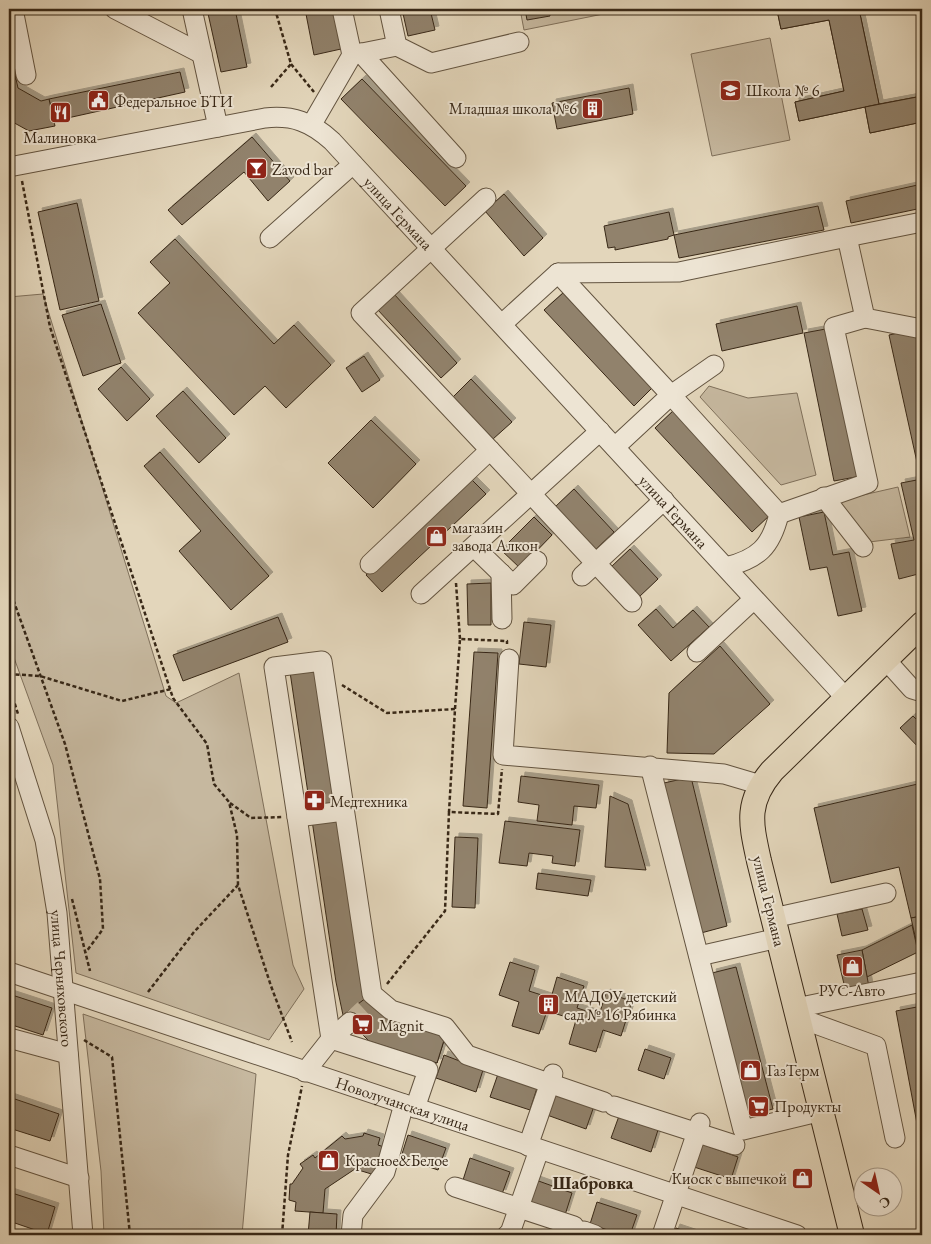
<svg xmlns="http://www.w3.org/2000/svg" width="931" height="1244" font-family="'EB Garamond',serif">
<style>
.green{fill:#c6b89f;stroke:#7f705b}
.building{fill:#91826c;stroke:#382817;filter:url(#shadow)}
.lines{fill:none;stroke-linecap:round;stroke-linejoin:round}
.minor-tunnel{stroke:#c1b39a;stroke-width:19;stroke-dasharray:19 9;stroke-linecap:butt}
.minor-casing{stroke:#635440;stroke-width:21}
.major-casing{stroke:#382817;stroke-width:26}
.path{stroke:#382817;stroke-width:2.5;stroke-dasharray:4 2.5;stroke-linecap:butt}
.minor{stroke:#ede4d3;stroke-width:19}
.major{stroke:#e3d6bb;stroke-width:24}
.labels{text-anchor:middle;dominant-baseline:central;stroke-width:4;stroke-linejoin:round;paint-order:stroke}
.poi-label{font-size:16px;fill:#382817;stroke:#ede4d3;text-anchor:start}
.street-label{font-size:16px;fill:#382817;stroke:#ede4d3}
.neighbourhood-label{font-size:18px;font-weight:bold;fill:#382817;stroke:#ede4d3}
</style>
<defs>
<filter id="shadow"><feDropShadow dx="4" dy="-4" stdDeviation="0" flood-color="#0004"/></filter>
</defs>
<rect width="100%" height="100%" fill="#e3d6bb"/>
<filter id="stains"><feTurbulence type="fractalNoise" baseFrequency=".004" numOctaves="4"/><feColorMatrix values="0 0 0 0 .2 0 0 0 0 .09 0 0 0 0 .02 0 0 0 .5 -.17"/></filter>
<radialGradient id="worn" r=".72"><stop offset=".6" stop-color="#630" stop-opacity="0"/><stop offset="1" stop-color="#630" stop-opacity=".3"/></radialGradient>
<g class="green">
<polygon points="520,9 628,9 524,30"/>
<polygon points="770,38 790,140 712,156 691,54"/>
<polygon points="43,294 166,696 176,703 239,673 293,965 304,989 269,1040 76,973 53,765 9,644 9,297"/>
<polygon points="709,386 748,398 797,393 816,475 781,485 700,397"/>
<polygon points="898,487 910,537 869,542 837,501"/>
<polygon points="83,1014 256,1074 242,1235 104,1235 101,1171"/>
</g>
<g class="building">
<polygon points="207,9 235,9 247,67 221,72"/>
<polygon points="305,9 333,9 341,49 314,55"/>
<polygon points="402,9 430,9 435,30 408,36"/>
<polygon points="525,9 549,9 550,16 527,20"/>
<polygon points="782,9 859,9 879,104 922,96 922,122 870,133 865,107 799,121 795,102 844,91 829,20 781,29 777,10"/>
<polygon points="782,9 859,9 879,104 799,121 795,102 844,91 829,20 781,29 777,10"/>
<polygon points="9,44 16,79 9,80"/>
<polygon points="180,72 185,92 54,121 49,99"/>
<polygon points="16,79 18,88 41,101 49,99 55,126 29,131 9,120 9,81"/>
<polygon points="362,79 466,186 445,206 341,99"/>
<polygon points="629,88 633,114 557,129 552,103"/>
<polygon points="922,96 922,122 870,133 865,107"/>
<polygon points="252,137 290,181 268,201 244,172 182,225 168,210"/>
<polygon points="922,184 922,208 851,223 846,201"/>
<polygon points="504,194 543,238 524,256 485,211"/>
<polygon points="77,203 99,301 60,310 38,212"/>
<polygon points="818,206 824,230 679,258 674,235"/>
<polygon points="669,212 674,235 668,237 668,239 615,250 615,247 608,248 604,226"/>
<polygon points="175,239 274,344 294,325 331,365 286,408 265,386 234,415 138,313 170,283 150,262"/>
<polygon points="563,293 652,388 634,406 544,310"/>
<polygon points="394,294 457,363 441,378 377,309"/>
<polygon points="101,304 121,363 83,376 62,315"/>
<polygon points="797,306 803,333 722,351 716,324"/>
<polygon points="831,328 861,476 834,481 804,333"/>
<polygon points="916,329 922,357 922,475 920,476 889,335"/>
<polygon points="364,356 380,380 362,392 346,368"/>
<polygon points="121,367 150,399 127,421 98,389"/>
<polygon points="471,379 512,422 493,439 453,397"/>
<polygon points="183,391 226,438 199,463 156,416"/>
<polygon points="674,410 771,514 752,532 655,428"/>
<polygon points="371,420 416,464 373,508 328,463"/>
<polygon points="160,452 269,576 231,610 179,551 201,531 144,466"/>
<polygon points="470,478 486,494 382,592 366,575"/>
<polygon points="922,479 922,573 899,579 891,544 914,540 901,483"/>
<polygon points="574,489 614,532 595,550 555,507"/>
<polygon points="824,512 833,555 849,552 862,611 838,616 827,567 810,570 799,517"/>
<polygon points="534,517 552,535 520,568 501,550"/>
<polygon points="630,549 658,579 639,597 611,567"/>
<polygon points="491,583 491,625 468,625 467,584"/>
<polygon points="656,609 673,628 693,610 709,627 671,661 638,625"/>
<polygon points="278,617 288,642 183,681 173,655"/>
<polygon points="524,622 551,625 546,667 519,664"/>
<polygon points="720,646 770,704 714,754 667,753 669,693"/>
<polygon points="474,652 498,653 487,808 463,806"/>
<polygon points="316,669 366,998 386,1018 445,1037 437,1063 369,1041 343,1015 336,982 290,672"/>
<polygon points="913,716 922,725 921,750 900,728"/>
<polygon points="521,776 599,785 596,808 574,806 572,825 537,821 539,805 518,802"/>
<polygon points="691,777 727,926 701,933 664,783"/>
<polygon points="922,783 922,916 911,918 899,867 831,883 814,808"/>
<polygon points="610,796 628,804 646,870 605,867"/>
<polygon points="505,821 580,830 575,866 552,863 553,856 529,853 527,866 499,863"/>
<polygon points="455,837 478,838 475,908 452,907"/>
<polygon points="538,873 591,880 588,896 536,889"/>
<polygon points="862,909 868,930 842,936 837,914"/>
<polygon points="922,916 922,957 920,958 911,918"/>
<polygon points="912,925 918,952 867,977 862,950"/>
<polygon points="862,950 869,987 855,990 844,984 837,955"/>
<polygon points="510,962 535,970 529,991 551,998 557,977 584,986 577,1008 599,1015 606,993 632,1001 621,1036 603,1030 596,1052 569,1044 576,1020 547,1011 539,1034 512,1026 519,1002 499,995"/>
<polygon points="736,967 773,1109 748,1115 712,973"/>
<polygon points="9,994 52,1008 43,1035 9,1024"/>
<polygon points="366,998 386,1018 445,1037 437,1063 369,1041 343,1015"/>
<polygon points="922,1006 922,1128 918,1129 896,1011"/>
<polygon points="645,1049 671,1058 664,1079 638,1070"/>
<polygon points="444,1055 483,1070 476,1092 436,1078"/>
<polygon points="498,1074 537,1088 530,1110 490,1097"/>
<polygon points="554,1093 594,1106 586,1129 547,1115"/>
<polygon points="9,1097 59,1114 50,1141 9,1128"/>
<polygon points="619,1116 658,1130 651,1152 611,1138"/>
<polygon points="364,1133 380,1138 378,1145 387,1148 378,1176 355,1169 325,1189 323,1213 295,1211 296,1202 289,1200 290,1184 292,1184 303,1168 300,1164 313,1155 315,1158 342,1136 345,1139 363,1136"/>
<polygon points="408,1135 446,1148 438,1170 401,1157"/>
<polygon points="699,1143 738,1157 731,1179 691,1166"/>
<polygon points="470,1158 510,1172 502,1194 463,1180"/>
<polygon points="533,1179 572,1193 565,1215 525,1202"/>
<polygon points="9,1192 55,1207 47,1234 9,1221"/>
<polygon points="597,1202 637,1215 630,1235 622,1235 590,1224"/>
<polygon points="310,1212 337,1214 336,1235 308,1235"/>
<polygon points="676,1228 697,1235 673,1235"/>
</g>
<g class="lines">
<polyline class="minor-tunnel" points="350,1022 371,1003"/>
<defs>
<g id="minor">
<polyline points="13,9 26,75"/>
<polyline points="115,9 202,54"/>
<polyline points="192,9 218,127"/>
<polyline points="389,9 397,46 431,63 519,42"/>
<polyline points="361,53 456,158"/>
<polyline points="352,55 397,46"/>
<polyline points="312,124 352,55 342,9"/>
<path id="s1" d="M9,167L265,118C293,115 311,122 332,141L845,697"/>
<polyline points="847,237 922,222"/>
<polyline points="270,238 353,164"/>
<polyline points="558,273 671,395 615,447"/>
<polyline points="502,324 558,273 679,272 847,237 865,318 922,329"/>
<path d="M714,365L671,395L779,514C771,547 758,559 726,567"/>
<polyline points="490,450 632,602"/>
<polyline points="824,497 863,547"/>
<polyline points="779,514 868,483 834,327 865,318"/>
<polyline points="474,547 513,585 537,561"/>
<polyline points="370,564 490,450 361,313 486,198"/>
<polyline points="501,573 502,619"/>
<polyline points="582,576 664,500"/>
<polyline points="421,594 600,431"/>
<polyline points="697,652 754,599"/>
<polyline points="509,659 503,755 724,774 761,785"/>
<polyline points="885,659 912,689 922,692"/>
<path id="s2" d="M9,727L45,840L57,913L83,1235"/>
<polyline points="650,766 743,1130 822,1111"/>
<polyline points="297,817 344,811"/>
<polyline points="773,918 886,893"/>
<polyline points="699,956 778,938"/>
<path id="s3" d="M9,972L797,1235"/>
<polyline points="796,1008 922,982"/>
<polyline points="799,1018 876,1046 895,1138"/>
<polyline points="9,1038 68,1054"/>
<polyline points="305,1072 331,1039 350,1022"/>
<polyline points="614,1106 735,1145"/>
<polyline points="415,1108 428,1070 331,1039 274,667 322,661 372,994 391,1010 445,1027 467,1055 604,1102"/>
<polyline points="528,1146 553,1074"/>
<polyline points="9,1155 79,1178"/>
<polyline points="455,1187 574,1226"/>
<polyline points="584,1231 595,1235"/>
<polyline points="351,1235 353,1215 385,1172 404,1104"/>
<polyline points="507,1235 510,1233 539,1150"/>
<polyline points="662,1235 700,1123"/>
</g>
<path id="major" d="M852,1235L759,861C751,824 745,803 772,771L922,624"/>
</defs>
<use href="#minor" class="minor-casing"/>
<use href="#major" class="major-casing"/>
<g class="path">
<polyline points="291,64 314,92"/>
<polyline points="271,87 291,64 275,9"/>
<polyline points="22,181 50,327 173,698 207,744 214,784 229,802 237,835 238,885 271,986 292,1042"/>
<polyline points="456,583 460,639"/>
<polyline points="9,588 65,744 100,879 103,929 86,952"/>
<polyline points="9,674 40,676 122,701 171,689"/>
<polyline points="9,685 18,714"/>
<polyline points="342,685 387,713 455,709 449,812"/>
<polyline points="455,709 460,639 507,641 507,644"/>
<polyline points="230,803 251,818 283,817"/>
<polyline points="72,899 90,971"/>
<polyline points="387,984 445,911 449,812 498,814 502,769"/>
<polyline points="148,992 194,932 238,885"/>
<polyline points="84,1040 112,1057 130,1235"/>
<polyline points="282,1235 288,1155 302,1086"/>
</g>
<use href="#minor" class="minor"/>
<use href="#major" class="major"/>
</g>
<defs>
<symbol id="school-square" viewBox="-11 -11 22 22"><rect x="-9" y="-9" width="18" height="18" rx="4" fill="#8f2418" stroke="#ede4d3"/><path d="M0-5L7-2L0 1L-7-2ZM-4 1L0 2.5L4 1V4Q0 6-4 4Z" fill="#fff"/></symbol>
<symbol id="civic-square" viewBox="-11 -11 22 22"><rect x="-9" y="-9" width="18" height="18" rx="4" fill="#8f2418" stroke="#ede4d3"/><path d="M-.6-6.5H3V-4.5H.6V-3L4-1V1h2V6H-6V1h2V-1L-.6-3ZM-1.2 2.5V6h2.4V2.5Z" fill="#fff"/></symbol>
<symbol id="building-square" viewBox="-11 -11 22 22"><rect x="-9" y="-9" width="18" height="18" rx="4" fill="#8f2418" stroke="#ede4d3"/><path d="M-4-6H4V6H1V3H-1V6H-4ZM-2.5-4.3h1.7v1.8h-1.7ZM.8-4.3h1.7v1.8H.8ZM-2.5-1h1.7V.8h-1.7ZM.8-1h1.7V.8H.8Z" fill="#fff"/></symbol>
<symbol id="restaurant-square" viewBox="-11 -11 22 22"><rect x="-9" y="-9" width="18" height="18" rx="4" fill="#8f2418" stroke="#ede4d3"/><path d="M-5-6h1v4h1v-4h1v4h1v-4h1v5L-1.5 .5V6h-2V.5L-5-1ZM5-6V6H3V1.5H1.5Q1.5-4 5-6Z" fill="#fff"/></symbol>
<symbol id="bar-square" viewBox="-11 -11 22 22"><rect x="-9" y="-9" width="18" height="18" rx="4" fill="#8f2418" stroke="#ede4d3"/><path d="M-6-5H6L.8 .8V4.5H3.5V6h-7V4.5H-.8V.8Z" fill="#fff"/></symbol>
<symbol id="shop-square" viewBox="-11 -11 22 22"><rect x="-9" y="-9" width="18" height="18" rx="4" fill="#8f2418" stroke="#ede4d3"/><path d="M-5-2.5h2.3a2.7 3.5 0 0 1 5.4 0H5L5.5 6h-11ZM-1.5-2.5h3a1.5 2.3 0 0 0-3 0Z" fill="#fff"/></symbol>
<symbol id="pharmacy-square" viewBox="-11 -11 22 22"><rect x="-9" y="-9" width="18" height="18" rx="4" fill="#8f2418" stroke="#ede4d3"/><path d="M-2-6h4v4h4v4h-4v4h-4v-4h-4v-4h4Z" fill="#fff"/></symbol>
<symbol id="supermarket-square" viewBox="-11 -11 22 22"><rect x="-9" y="-9" width="18" height="18" rx="4" fill="#8f2418" stroke="#ede4d3"/><path d="M-6-5.5h2.5l.6 2H6L4.5 2H-2.5L-4.4-4H-6ZM-1.5 3.2a1.3 1.3 0 1 0 .1 0ZM3 3.2a1.3 1.3 0 1 0 .1 0Z" fill="#fff"/></symbol>
</defs>
<g fill-rule="evenodd">
<use href="#school-square" x="718" y="78" width="25" height="25"/>
<use href="#civic-square" x="86" y="88" width="25" height="25"/>
<use href="#building-square" x="580" y="96" width="25" height="25"/>
<use href="#restaurant-square" x="48" y="100" width="25" height="25"/>
<use href="#bar-square" x="244" y="156" width="25" height="25"/>
<use href="#shop-square" x="424" y="524" width="25" height="25"/>
<use href="#pharmacy-square" x="302" y="788" width="25" height="25"/>
<use href="#shop-square" x="840" y="954" width="25" height="25"/>
<use href="#building-square" x="536" y="992" width="25" height="25"/>
<use href="#supermarket-square" x="350" y="1012" width="25" height="25"/>
<use href="#shop-square" x="738" y="1058" width="25" height="25"/>
<use href="#supermarket-square" x="746" y="1094" width="25" height="25"/>
<use href="#shop-square" x="316" y="1148" width="25" height="25"/>
<use href="#shop-square" x="790" y="1166" width="25" height="25"/>
</g>
<g class="labels">
<g class="poi-label">
<text x="746" y="90">Школа № 6</text>
<text x="114" y="101">Федеральное БТИ</text>
<text x="577" y="108" text-anchor="end">Младшая школа №6</text>
<text x="60" y="137" text-anchor="middle">Малиновка</text>
<text x="272" y="169">Zavod bar</text>
<text x="452" y="527">магазин<tspan x="452" dy="18">завода Алкон</tspan></text>
<text x="330" y="801">Медтехника</text>
<text x="852" y="990" text-anchor="middle">РУС-Авто</text>
<text x="564" y="996">МАДОУ детский<tspan x="564" dy="18">сад № 16 Рябинка</tspan></text>
<text x="379" y="1025">Magnit</text>
<text x="767" y="1070">ГазТерм</text>
<text x="774" y="1106">Продукты</text>
<text x="345" y="1160">Красное&amp;Белое</text>
<text x="787" y="1178" text-anchor="end">Киоск с выпечкой</text>
</g>
<g class="street-label">
<text stroke="none"><textPath href="#s1" startOffset="432">улица Германа</textPath></text>
<text stroke="none"><textPath href="#s1" startOffset="838">улица Германа</textPath></text>
<text transform="translate(769 901) rotate(76)">улица Германа</text>
<text stroke="none"><textPath href="#s2" startOffset="258">улица Черняховского</textPath></text>
<text stroke="none"><textPath href="#s3" startOffset="415">Новолучанская улица</textPath></text>
</g>
<g class="neighbourhood-label">
<text x="593" y="1182">Шабровка</text>
</g>
</g>
<rect width="931" height="1244" fill="none" stroke="#e3d6bb" stroke-width="30"/>
<rect x="10" y="10" width="911" height="1224" fill="none" stroke="#382817" stroke-width="2.5"/>
<rect x="15" y="15" width="901" height="1214" fill="none" stroke="#382817"/>
<g transform="translate(878 1192) rotate(146)"><circle r="24" fill="#ede4d3" stroke="#a59988"/>
<path d="M0-4L9 19L0 12L-9 19Z" fill="#8f2418"/>
<text y="-8" font-size="14" font-weight="bold" text-anchor="middle" fill="#382817">С</text>
</g>
<rect width="100%" height="100%" filter="url(#stains)"/>
<rect width="100%" height="100%" fill="url(#worn)"/>
</svg>
